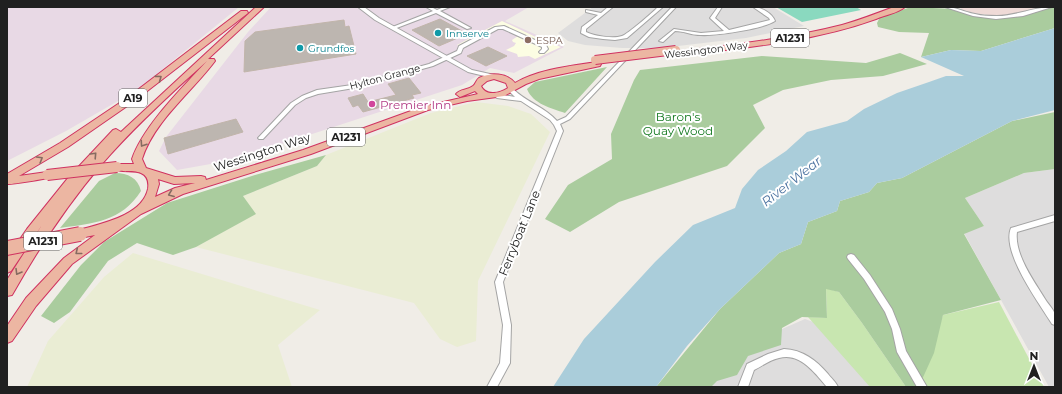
<svg xmlns="http://www.w3.org/2000/svg" width="1062" height="394" font-family="Montserrat,sans-serif">
<style>
.residential{fill:#dedddd}
.commercial{fill:#efdad7}
.industrial{fill:#e8d9e5}
.education{fill:#fcfde3}
.farmland{fill:#eaedd4}
.grass{fill:#c8e6b0}
.forest{fill:#aacc9e}
.pitch{fill:#8ad9bf}
.water{fill:#aacdda}
.building{fill:#bdb6b0;stroke:#c1b5aa}
.lines{fill:none;stroke-linecap:round;stroke-linejoin:round}
.minor-casing{stroke:#a4a4a4;stroke-width:2}
.tertiary-casing{stroke:#a4a4a4;stroke-width:2}
.trunk-casing{stroke:#d03260;stroke-width:2}
.minor{fill:#fff;fill-rule:evenodd}
.tertiary{fill:#fff;fill-rule:evenodd}
.trunk{fill:#ecb6a2;fill-rule:evenodd}
.trunk-bridge-far2-casing{stroke:#d03260;stroke-width:10;stroke-linecap:butt}
.trunk-bridge-far1-casing{stroke:#d03260;stroke-width:12;stroke-linecap:butt}
.trunk-bridge-casing{stroke:#d03260;stroke-width:16;stroke-linecap:butt}
.trunk-bridge-far2{stroke:#ecb6a2;stroke-width:8}
.trunk-bridge-far1{stroke:#ecb6a2;stroke-width:10}
.trunk-bridge{stroke:#ecb6a2;stroke-width:14}
.oneway{stroke:#866b61}
.culture-dot{fill:#0f9aa8;stroke:#fff;stroke-width:1.5}
.education-dot{fill:#8d6e63;stroke:#fff;stroke-width:1.5}
.hotel-dot{fill:#d1479c;stroke:#fff;stroke-width:1.5}
.labels{text-anchor:middle;dominant-baseline:central;stroke-width:4;stroke-linejoin:round;paint-order:stroke}
.far-culture-label{font-size:10px;fill:#0d838f;stroke:#fff;text-anchor:start}
.far-education-label{font-size:10px;fill:#785e54;stroke:#fff;text-anchor:start}
.far-street-label{font-size:10px;fill:#202020;stroke:#fff}
.shield{fill:#fff;stroke:#636363;stroke-width:1}
.shield-label{font-size:11px;font-weight:bold;fill:#202020}
.hotel-label{font-size:12px;fill:#b23c85;stroke:#fff;text-anchor:start}
.park-label{font-size:12px;fill:#137920;stroke:#fff}
.street-label{font-size:12px;fill:#202020;stroke:#fff}
.water-label{font-size:13px;font-style:italic;fill:#4f75a2;stroke:#fff}
</style>
<rect width="100%" height="100%" fill="#f0ede7"/>
<g class="residential">
<polygon points="593,7 773,7 804,26 746,38 661,48 622,48 585,45 568,41 558,33"/>
<polygon points="1055,169 1055,387 1049,387 964,233 984,226 965,198 1024,173"/>
<polygon points="805,319 841,332 894,387 699,387 782,329"/>
</g>
<polygon class="commercial" points="961,7 1055,7 1055,11 999,16 973,13 961,9"/>
<g class="industrial">
<polygon points="7,7 239,7 137,90 66,131 7,161"/>
<polygon points="271,7 529,7 505,21 564,47 514,73 490,68 462,85 233,160 177,170 159,151 166,137 248,32"/>
</g>
<polygon class="education" points="502,21 544,41 561,47 535,59 529,56 518,57 517,54 506,50 514,46 516,43 513,42 512,40 518,36 501,28 484,35 461,47 457,45"/>
<g class="farmland">
<polygon points="476,102 508,106 531,114 550,132 478,281 476,341 457,347 440,339 414,303 196,247 255,214 243,196 317,166 326,155 431,113"/>
<polygon points="133,253 320,310 278,345 292,387 27,387 48,341 104,277"/>
</g>
<g class="grass">
<polygon points="826,288 839,292 862,323 906,387 870,387 808,317 827,318"/>
<polygon points="999,302 1044,387 922,387 920,384 943,315"/>
</g>
<g class="forest">
<polygon points="911,7 955,9 985,17 1022,15 1050,7 1055,7 1055,28 981,51 951,50 921,57 929,33 899,32 878,27 877,23 880,17"/>
<polygon points="900,53 927,64 883,76 831,80 783,90 753,105 765,128 727,166 619,202 570,232 545,219 568,185 612,159 611,134 634,80 640,70 762,56 866,63"/>
<path d="M607,67L565,113C551,108 533,104 527,89L535,82Z"/>
<polygon points="1055,112 1055,169 1024,173 965,198 984,226 964,234 1001,300 943,315 934,353 920,384 922,387 906,387 862,323 839,292 826,289 827,318 802,317 782,328 781,345 748,356 737,375 717,381 711,387 656,387 720,309 779,253 801,244 808,222 837,211 840,201 869,192 877,183 902,178 1012,121"/>
<polygon points="326,155 317,166 243,196 256,214 196,247 173,255 137,243 108,261 70,312 54,323 41,316 81,265 104,242 167,203 255,175"/>
<path d="M115,173C128,173 138,178 141,191C121,222 94,223 60,228L99,181Z"/>
</g>
<polygon class="pitch" points="776,7 856,7 861,10 802,22"/>
<polygon class="water" points="1055,28 1055,110 1012,121 902,178 877,183 869,192 840,201 837,211 808,222 801,244 779,253 720,309 687,346 656,387 553,387 584,339 655,262 693,225 735,208 742,189 758,170 786,151 807,132 847,121 864,109 897,93 929,82 946,76 964,76 921,57 951,50 981,51"/>
<g class="building">
<polygon points="440,19 462,31 455,35 460,37 439,46 412,30"/>
<polygon points="344,20 345,27 349,26 356,54 244,72 245,41 255,32"/>
<polygon points="488,47 507,56 486,66 467,56"/>
<polygon points="409,78 421,93 412,95 414,98 363,112 358,105 353,107 348,98 363,94 368,102 396,95 388,84"/>
<polygon points="236,119 243,132 168,154 164,138"/>
</g>
<g class="lines">
<defs>
<g id="minor">
<polygon points="426,7 431,7 437,10 444,7 450,7 440,11 471,28 467,29 436,13 394,29 390,28 433,11"/>
<path d="M608,7H613L586,29V32C594,36 613,39 622,36C628,34 652,13 658,7H663L627,38L615,40L603,39L589,37L581,33L582,27L598,15L586,12V10L601,13Z"/>
<path d="M672,7H676L570,119L560,124L563,131L503,282L511,325L510,363L497,387H487L500,363L503,325L495,282L557,131L554,125L550,120L521,101L497,98L494,96L497,94L515,97L508,90L509,89H513C526,102 545,107 557,121L566,117Z"/>
<path d="M718,7H722L715,18L729,30L770,20L769,18L753,7C761,7 772,13 775,21C763,29 715,36 700,35C691,35 684,31 675,31L663,42L659,41L674,29L701,33L724,31L710,18Z"/>
<path d="M945,7C956,7 964,12 975,14C982,16 990,16 997,16C1016,16 1034,7 1052,7L1023,16L996,19L973,16Z"/>
<polygon points="504,26 546,45 548,49 544,53 540,53 539,52 542,49 542,47 503,29 498,29 463,48 461,53 433,66 354,88 318,94 306,98 295,105 263,139 259,139 258,138 291,103 302,96 317,90 352,85 429,64 457,51 459,46 495,27"/>
<path d="M1055,215V221L1017,232C1014,254 1034,281 1045,299C1048,304 1054,310 1055,315C1055,318 1055,322 1055,325L1052,324C1039,303 1001,252 1011,228Z"/>
<polygon points="851,254 854,255 870,275 892,309 900,329 906,351 927,387 917,387 897,352 892,329 885,312 864,279 848,259 847,257 848,255"/>
<path d="M784,349C803,350 816,360 828,374C831,378 836,382 838,387H827C815,373 800,352 779,358C770,360 762,366 754,370L748,387H738L747,364L768,354Z"/>
</g>
<polygon id="tertiary" points="358,7 364,7 379,18 472,70 499,76 500,77 497,79 468,72 375,20"/>
<g id="trunk">
<path d="M256,7H264L208,59H214L215,61C192,92 154,121 142,159L146,168L175,177L201,176L205,177L206,180L303,150L422,107L478,94L475,91L460,97L456,94C460,89 468,90 473,86C476,84 476,80 479,78C491,72 507,73 515,83C539,69 571,66 597,62L601,64L600,66L539,79L526,84L504,96L467,101L428,110L311,154L183,194L141,214L72,264L36,306L12,341L7,343V326L26,298L64,258L95,235L80,238L76,237L74,234L76,231C98,224 142,217 148,189C149,182 148,176 141,173C133,169 118,174 112,167L117,164H134L132,159C143,126 183,87 207,61C170,94 134,127 101,165C67,205 38,249 12,295L7,296V280L42,225L11,271L7,273V258L27,229L68,178L113,130L116,129L121,132ZM494,79L506,83L508,88C500,93 486,97 481,86L487,81ZM158,179L174,184L195,183L175,188L155,197L159,184Z"/>
<path d="M894,7H905C898,13 885,15 876,19C812,42 743,48 675,56L671,54L675,52C731,45 787,39 842,25C860,20 877,13 894,7Z"/>
<path d="M241,11H247L248,13L133,102L68,147L19,176L47,172L52,175L51,177C45,179 10,185 7,184V174L60,143L127,98Z"/>
</g>
</defs>
<use href="#minor" class="minor-casing"/>
<use href="#tertiary" class="tertiary-casing"/>
<use href="#trunk" class="trunk-casing"/>
<use href="#minor" class="minor"/>
<use href="#tertiary" class="tertiary"/>
<use href="#trunk" class="trunk"/>
<defs>
<polyline id="trunk-bridge-far2" points="595,60 676,50"/>
<polyline id="trunk-bridge-far1" points="47,175 117,167"/>
<polyline id="trunk-bridge" points="7,248 80,234"/>
</defs>
<use href="#trunk-bridge-far2" class="trunk-bridge-far2-casing"/>
<use href="#trunk-bridge-far1" class="trunk-bridge-far1-casing"/>
<use href="#trunk-bridge" class="trunk-bridge-casing"/>
<use href="#trunk-bridge-far2" class="trunk-bridge-far2"/>
<use href="#trunk-bridge-far1" class="trunk-bridge-far1"/>
<use href="#trunk-bridge" class="trunk-bridge"/>
</g>
<defs><path id="oneway-chevron" d="M-2-3.5L2.5 0L-2 3.5" fill="none" stroke-width="1.6" stroke-linecap="round" stroke-linejoin="round"/></defs>
<g class="oneway">
<use href="#oneway-chevron" transform="translate(159 78) rotate(-37)"/>
<use href="#oneway-chevron" transform="translate(143 144) rotate(124)"/>
<use href="#oneway-chevron" transform="translate(94 155) rotate(-47)"/>
<use href="#oneway-chevron" transform="translate(40 159) rotate(-31)"/>
<use href="#oneway-chevron" transform="translate(171 194) rotate(159)"/>
<use href="#oneway-chevron" transform="translate(78 252) rotate(141)"/>
<use href="#oneway-chevron" transform="translate(18 272) rotate(121)"/>
</g>
<g class="culture-dot">
<circle cx="438" cy="33" r="4"/>
<circle cx="300" cy="48" r="4"/>
</g>
<circle class="education-dot" cx="528" cy="40" r="4"/>
<circle class="hotel-dot" cx="372" cy="104" r="4"/>
<g class="labels">
<g class="far-culture-label">
<text x="446" y="33">Innserve</text>
<text x="308" y="48">Grundfos</text>
</g>
<g class="far-education-label">
<text x="536" y="40">ESPA</text>
</g>
<g class="far-street-label">
<text transform="translate(706 50) rotate(-7)">Wessington Way</text>
<text transform="translate(385 77) rotate(-15)">Hylton Grange</text>
</g>
<g class="shield">
<rect x="771" y="29" width="38" height="18" rx="3"/>
<rect x="119" y="89" width="28" height="18" rx="3"/>
<rect x="327" y="128" width="38" height="18" rx="3"/>
<rect x="24" y="232" width="38" height="18" rx="3"/>
</g>
<g class="shield-label">
<text x="790" y="38">A1231</text>
<text x="133" y="98">A19</text>
<text x="346" y="137">A1231</text>
<text x="43" y="241">A1231</text>
</g>
<g class="hotel-label">
<text x="380" y="104">Premier Inn</text>
</g>
<g class="park-label">
<text x="678" y="116">Baron's<tspan x="678" dy="14">Quay Wood</tspan></text>
</g>
<g class="street-label">
<text transform="translate(262 152) rotate(-18)">Wessington Way</text>
<text transform="translate(519 233) rotate(-68)">Ferryboat Lane</text>
</g>
<g class="water-label">
<text transform="translate(791 181) rotate(-38)">River Wear</text>
</g>
</g>
<rect width="1062" height="394" fill="none" stroke="#202020" stroke-width="16"/>
<g transform="translate(1034 366)" stroke="#ffffff" stroke-width="3" paint-order="stroke">
<path d="M0-3L7 15L0 10L-7 15Z" fill="#202020"/>
<text y="-6" font-size="11" font-weight="bold" text-anchor="middle" fill="#202020">N</text>
</g>
</svg>
